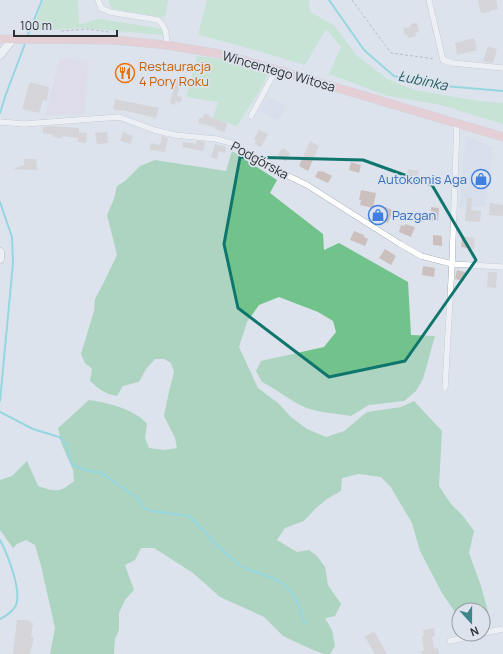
<svg xmlns="http://www.w3.org/2000/svg" width="503" height="654" font-family="Manrope,sans-serif">
<style>
.built{fill:#ced9e8}
.industrial{fill:#e0d3e7}
.green{fill:#abe2ba}
.forest{fill:#71c28b}
.lines{fill:none;stroke-linecap:round;stroke-linejoin:round}
.stream{stroke:#41c6d3;stroke-width:2}
.building{fill:#ccc0be}
.street-casing{stroke:#878d95;stroke-width:6}
.secondary-casing{stroke:#878d95;stroke-width:9}
.primary-casing{stroke:#c0c1c2;stroke-width:9}
.path{stroke:#8a8f95;stroke-width:1;stroke-dasharray:3 2;stroke-linecap:butt}
.street{stroke:#fff;stroke-width:5.5}
.secondary{stroke:#fff;stroke-width:8}
.primary{stroke:#edb5bd;stroke-width:8}
.marked{fill:none;stroke:#0f766e;stroke-width:3;stroke-linejoin:round}
.labels{text-anchor:middle;dominant-baseline:central;stroke-width:3.5;stroke-linejoin:round;paint-order:stroke}
.food-label{font-size:13px;fill:#c56008;stroke:#dce3ec;text-anchor:start}
.street-label{font-size:13px;fill:#2d2f33;stroke:#dce3ec}
.shop-label{font-size:13px;fill:#366cbe;stroke:#dce3ec;text-anchor:end}
.water-label{font-size:14px;font-style:italic;fill:#295f65;stroke:#dce3ec}
</style>
<rect width="100%" height="100%" fill="#dce3ec"/>
<g class="built">
<polygon points="268,97 286,106 278,120 260,111"/>
<polygon points="466,136 493,147 485,206 459,207"/>
</g>
<polygon class="industrial" points="60,58 89,61 84,114 45,116"/>
<g class="green">
<polygon points="44,0 78,0 79,24 99,19 158,28 164,31 163,35 82,28 31,31"/>
<polygon points="109,0 168,0 166,15 161,17 113,9 109,4"/>
<polygon points="207,0 309,0 310,12 334,25 356,55 389,80 414,90 479,101 503,103 503,124 441,105 388,96 329,74 341,47 326,29 305,65 241,46 198,35"/>
<polygon points="197,56 228,60 268,74 260,90 237,126 213,118 218,102 186,97"/>
</g>
<path class="forest" d="M232,151L277,180L270,193L323,234L324,250L339,243L408,282L411,335L435,336L423,379L416,391L404,401L369,405L351,416C335,413 316,413 302,406C288,399 276,389 262,382L256,371L261,361L324,347L336,332L333,321L318,312L279,297L259,305L247,322L239,347L258,388L278,403L291,417L307,429L326,437L344,431L367,412L401,407L414,401L442,431L439,486L451,504L463,516L474,531L469,553L481,586L491,623L483,626V610H459V618L442,593L420,551L412,523L390,486L381,477L359,474L342,478L341,491L327,499L315,509L304,521L285,528L277,540L297,552L309,550L317,556L325,567L328,585L341,604L335,616L325,618L332,630L335,646L330,654H324L313,650L283,636L264,617L220,597L193,573L154,548H141L135,560L125,565L134,590L125,600L119,613V630L115,639L114,654H50L55,628L41,566L35,545L26,540L17,544L13,548L0,530V480L12,476L27,461L38,486C56,492 59,493 74,481L73,470L62,445L58,428L89,400C106,402 137,410 147,424L145,438L149,448L165,450L177,448L175,438L164,416L168,396L174,372L171,363L164,359H155L146,369L139,382L123,386L117,396C105,394 99,389 90,381L92,369L85,363L81,354L94,311L95,299L103,284L117,255L107,215L114,199L117,186L125,181L140,166L155,160L226,171Z"/>
<g class="lines">
<g class="stream">
<polyline points="329,0 364,50 394,76 433,85 503,91"/>
<polyline points="27,37 42,0"/>
<polyline points="0,113 6,94 26,41"/>
<polyline points="0,202 12,237 13,263 0,401"/>
<polyline points="0,412 33,429 59,437 66,444 71,462 75,466 85,470 102,473 137,498 144,508 152,511 189,516 221,549 238,564 247,569 275,579 286,586 296,599 305,623"/>
<path d="M0,540C7,553 22,590 16,605C13,612 6,616 0,619"/>
</g>
</g>
<g class="building">
<polygon points="478,0 496,0 498,9 492,10 490,12 481,13"/>
<polygon points="417,23 419,32 415,33 416,36 408,38 407,34 405,35 403,28 411,27 410,24"/>
<polygon points="474,38 477,50 457,55 455,43"/>
<polygon points="488,46 497,49 493,63 483,61"/>
<polygon points="119,69 132,71 131,79 118,77"/>
<polygon points="173,78 182,80 177,96 182,97 180,103 176,101 175,105 170,103 174,87 171,87"/>
<polygon points="30,82 49,87 47,101 43,100 39,113 22,109"/>
<polygon points="115,99 159,108 156,118 122,110 121,111 113,109"/>
<polygon points="204,114 209,115 209,117 227,123 225,132 215,129 215,127 198,123 199,118 203,118"/>
<polygon points="52,126 79,128 79,132 87,133 86,143 78,142 78,138 62,136 62,138 53,137 53,135 43,133 43,127"/>
<polygon points="259,130 268,134 261,147 255,144 256,140 254,139"/>
<polygon points="107,132 108,143 97,144 95,133"/>
<polygon points="123,132 133,136 130,144 120,141"/>
<polygon points="162,136 168,138 165,152 150,150 151,143 160,145"/>
<polygon points="197,141 205,142 203,151 182,147 183,142 196,144"/>
<polygon points="310,141 319,146 308,171 299,166"/>
<polygon points="215,144 226,147 225,153 219,151 217,159 211,157"/>
<polygon points="282,148 288,151 287,152 290,153 286,161 277,157"/>
<polygon points="24,159 36,159 37,170 13,169 24,165"/>
<polygon points="351,162 361,165 359,173 349,170"/>
<polygon points="408,169 419,171 415,186 405,183"/>
<polygon points="318,171 321,172 322,171 332,176 328,183 315,177"/>
<polygon points="361,190 376,193 373,208 360,205 361,200 359,200"/>
<polygon points="467,198 472,198 471,210 481,211 480,222 465,221"/>
<polygon points="490,203 503,205 503,216 489,215"/>
<polygon points="379,205 393,210 388,223 374,218"/>
<polygon points="431,207 439,208 438,221 430,221"/>
<polygon points="405,224 415,227 411,237 399,232 401,225 405,226"/>
<polygon points="354,231 364,235 364,237 368,239 365,246 350,240"/>
<polygon points="433,235 442,236 442,246 433,245"/>
<polygon points="462,236 475,238 474,249 461,247"/>
<polygon points="385,249 396,256 391,265 379,258"/>
<polygon points="423,266 435,268 434,277 422,275"/>
<polygon points="457,270 465,272 464,281 455,279"/>
<polygon points="488,272 497,272 496,288 487,287"/>
<polygon points="17,620 29,620 29,622 33,623 31,637 34,637 30,654 13,654"/>
<polygon points="434,628 435,636 432,637 434,649 438,648 439,654 422,654 421,651 424,651 422,637 424,636 423,630"/>
<polygon points="374,631 387,654 375,654 365,637"/>
</g>
<g class="lines">
<defs>
<g id="street">
<path d="M98,0L101,8L110,12L158,20C167,28 166,34 167,45"/>
<polyline points="429,0 443,60 453,63 503,68"/>
<polyline points="251,116 276,70"/>
<polyline points="0,122 24,124 119,117 154,130 175,135 216,139 231,143 276,170 307,185 400,244 421,256 452,264 503,267"/>
<polyline points="445,388 452,264 457,123"/>
<polyline points="483,633 503,629"/>
<polyline points="450,641 480,634"/>
</g>
<g id="secondary">
<polyline points="0,55 12,40"/>
<polyline points="0,252 0,259"/>
</g>
<polyline id="primary" points="0,39 113,40 167,45 226,55 503,137"/>
</defs>
<use href="#street" class="street-casing"/>
<use href="#secondary" class="secondary-casing"/>
<use href="#primary" class="primary-casing"/>
<g class="path">
<polyline points="352,0 391,53 435,59"/>
<polyline points="61,31 88,29 109,32"/>
</g>
<use href="#street" class="street"/>
<use href="#secondary" class="secondary"/>
<use href="#primary" class="primary"/>
</g>
<path d="M0 0H503V654H0ZM240,157L363,160L432,185L476,260L405,361L329,377L238,308L224,244Z" fill="#dce3ec" fill-opacity=".55" fill-rule="evenodd"/>
<path class="marked" d="M240,157L363,160L432,185L476,260L405,361L329,377L238,308L224,244Z"/>
<defs>
<symbol id="restaurant-ring" viewBox="-11 -11 22 22"><circle r="9.5" fill="#dce3ec" stroke="#e8710a" stroke-width="1.5"/><path d="M-5-6h1v4h1v-4h1v4h1v-4h1v5L-1.5 .5V6h-2V.5L-5-1ZM5-6V6H3V1.5H1.5Q1.5-4 5-6Z" fill="#e8710a"/></symbol>
<symbol id="shop-ring" viewBox="-11 -11 22 22"><circle r="9.5" fill="#dce3ec" stroke="#3f7fe0" stroke-width="1.5"/><path d="M-5-2.5h2.3a2.7 3.5 0 0 1 5.4 0H5L5.5 6h-11ZM-1.5-2.5h3a1.5 2.3 0 0 0-3 0Z" fill="#3f7fe0"/></symbol>
</defs>
<g fill-rule="evenodd">
<use href="#restaurant-ring" x="114" y="62" width="22" height="22"/>
<use href="#shop-ring" x="470" y="168" width="22" height="22"/>
<use href="#shop-ring" x="367" y="204" width="22" height="22"/>
</g>
<g class="labels">
<g class="food-label">
<text x="139" y="66">Restauracja<tspan x="139" dy="15">4 Pory Roku</tspan></text>
</g>
<g class="street-label">
<text transform="translate(279 71) rotate(16)">Wincentego Witosa</text>
<text transform="translate(260 160) rotate(29)">Podgórska</text>
</g>
<g class="shop-label">
<text x="467" y="179">Autokomis Aga</text>
<text x="392" y="215" text-anchor="start">Pazgan</text>
</g>
<g class="water-label">
<text transform="translate(423 80) rotate(12)">Łubinka</text>
</g>
</g>
<g transform="translate(471 622) rotate(159)"><circle r="19" fill="#dce3ec" stroke="#969ba2"/>
<path d="M0-3L7 15L0 10L-7 15Z" fill="#3d848c"/>
<text y="-6" font-size="11" font-weight="bold" text-anchor="middle" fill="#2d2f33">N</text>
</g>
<path d="M14 30v6h103v-6" fill="none" stroke="#2d2f33" stroke-width="2"/>
<text x="20" y="30" font-size="12" fill="#2d2f33" stroke="#dce3ec" stroke-width="3" paint-order="stroke">100 m</text>
</svg>
